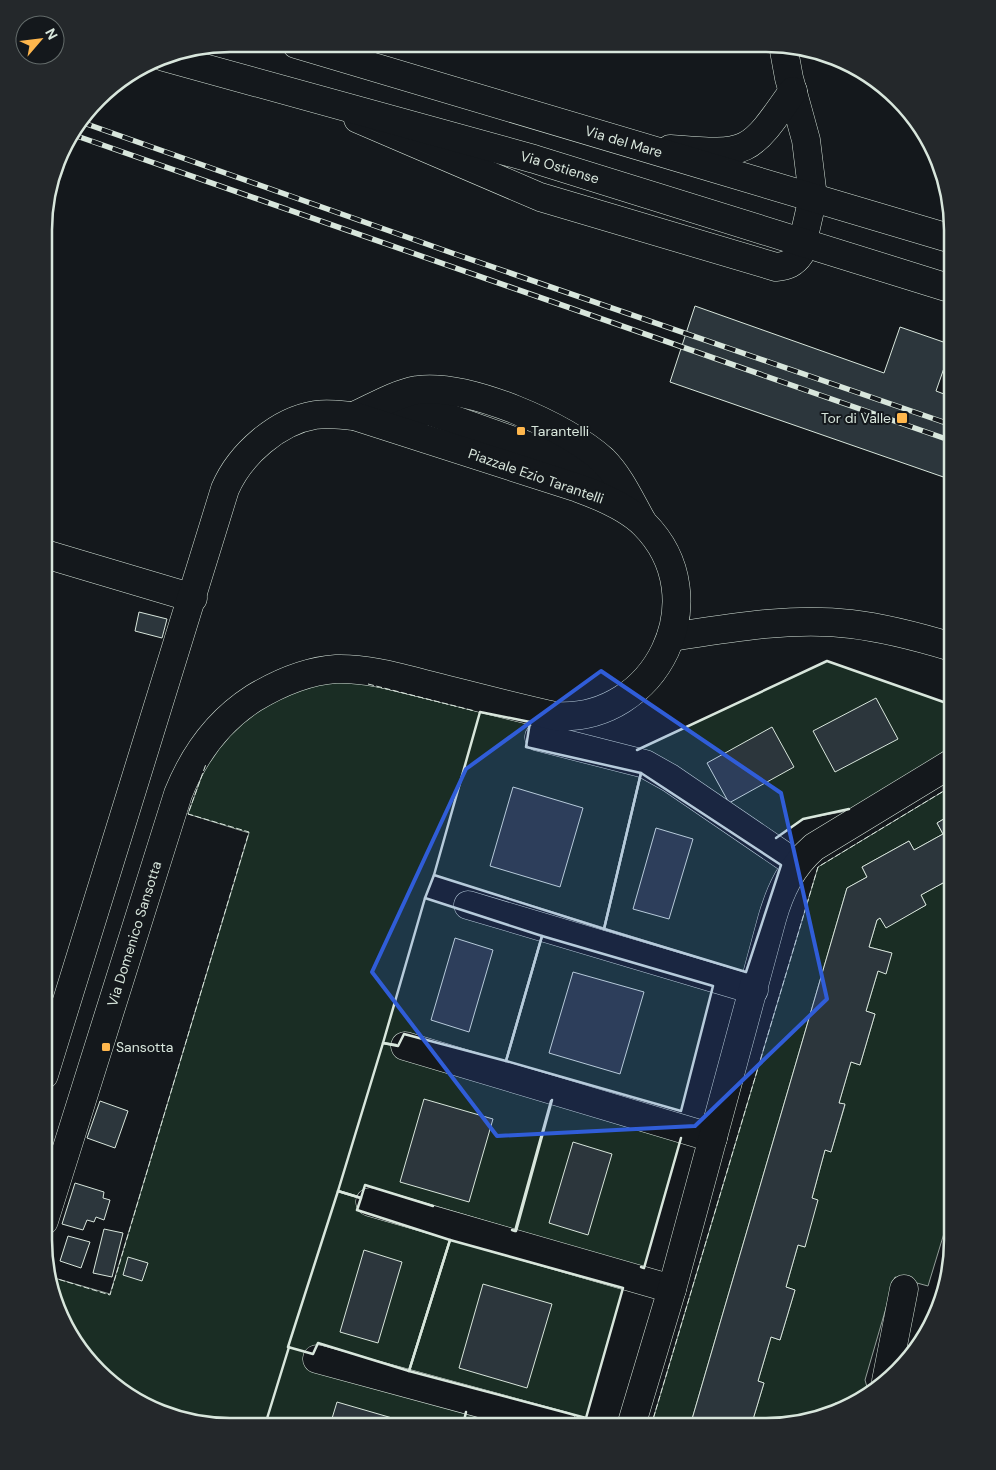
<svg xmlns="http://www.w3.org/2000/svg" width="996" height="1470" font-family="'DM Sans',sans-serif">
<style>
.green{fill:#1a2d24;stroke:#939e99}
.building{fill:#2c363c;stroke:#d8e6dc}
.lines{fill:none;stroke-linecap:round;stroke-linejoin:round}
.minor-casing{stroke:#d8e6dc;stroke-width:29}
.major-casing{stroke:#d8e6dc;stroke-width:29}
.minor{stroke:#14181c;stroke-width:28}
.major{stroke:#14181c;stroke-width:28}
.rail-casing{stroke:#d8e6dc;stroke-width:5.5}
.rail{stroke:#14181c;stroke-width:4;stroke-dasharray:11;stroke-linecap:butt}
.fence{stroke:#d8e6dc;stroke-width:1;stroke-dasharray:6 2.5;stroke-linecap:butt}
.wall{stroke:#d8e6dc;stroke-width:2.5}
.marked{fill:#305dd8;fill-opacity:0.2;stroke:#305dd8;stroke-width:4;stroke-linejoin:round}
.poi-dot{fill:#ffb74d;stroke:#14181c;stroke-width:2}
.labels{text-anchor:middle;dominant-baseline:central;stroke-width:4;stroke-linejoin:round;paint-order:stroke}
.street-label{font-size:14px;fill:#d8e6dc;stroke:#14181c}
.poi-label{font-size:14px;fill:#d8e6dc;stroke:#14181c;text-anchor:start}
.rim{fill:none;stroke:#d8e6dc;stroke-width:2.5}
</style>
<rect width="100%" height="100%" fill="#14181c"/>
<g class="green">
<polygon points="827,661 952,705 952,748 847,811 803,819 776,838 635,751"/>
<polygon points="315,681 362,683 480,712 530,722 526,747 641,773 781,865 746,972 434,875 425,898 542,936 713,986 681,1111 404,1034 681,1137 644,1268 365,1185 358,1210 450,1240 623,1288 586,1418 409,1371 318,1343 313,1354 517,1426 207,1425 159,1412 117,1388 94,1365 77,1337 70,1332 58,1311 51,1277 110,1294 249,833 188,814 209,756 260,705"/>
<polygon points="952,786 952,814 937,823 943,834 914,850 909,841 862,867 867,877 847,888 690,1426 651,1426 818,867"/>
<polygon points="952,878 952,1207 928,1286 895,1277 865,1380 869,1394 848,1406 835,1403 833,1413 766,1426 751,1426 764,1383 758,1381 771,1337 780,1340 795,1290 786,1287 798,1245 805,1247 812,1198 825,1150 831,1152 845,1105 839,1103 851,1062 860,1065 875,1014 866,1011 878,971 886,973 891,953 869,947 877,920 880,918 886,927 926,905 921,895"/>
</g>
<g class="building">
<polygon points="695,306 884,373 900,327 952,345 936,391 952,397 952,480 670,382"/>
<polygon points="139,612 167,619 162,638 135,631"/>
<polygon points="876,698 898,739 835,772 813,731"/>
<polygon points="772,727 794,767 729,803 707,763"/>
<polygon points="513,787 583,808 560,887 490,866"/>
<polygon points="952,814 952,878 921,895 926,905 886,928 880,918 877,920 869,947 892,953 886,974 878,971 866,1011 875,1014 860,1065 851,1062 839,1103 845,1104 831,1152 825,1150 812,1198 818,1200 805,1247 798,1245 786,1287 795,1290 780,1340 771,1337 758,1381 764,1383 751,1426 690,1426 847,888 867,877 862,867 909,841 914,850 943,834 937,823"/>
<polygon points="656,828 693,839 669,919 633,909"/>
<polygon points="455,938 493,950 469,1032 431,1020"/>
<polygon points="573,972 644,992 620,1074 549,1053"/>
<polygon points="424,1099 493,1119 469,1202 400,1182"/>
<polygon points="100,1101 128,1111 115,1148 87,1138"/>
<polygon points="573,1142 612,1154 588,1235 549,1223"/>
<polygon points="75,1183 104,1192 103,1198 110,1200 104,1220 96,1217 94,1222 87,1220 83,1230 62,1224"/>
<polygon points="104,1229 123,1233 112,1277 93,1273"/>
<polygon points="68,1236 90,1242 81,1268 60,1261"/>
<polygon points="364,1250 402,1262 378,1343 340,1332"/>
<polygon points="128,1257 148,1263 142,1281 123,1275"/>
<polygon points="483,1284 552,1304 527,1388 459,1368"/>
<polygon points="337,1402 406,1422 405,1425 330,1425"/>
</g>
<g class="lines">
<defs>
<g id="minor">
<path d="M358,119L540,197L776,267C787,266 794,263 800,254L813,197L806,140L789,78L783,45"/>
<path d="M670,149C748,155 748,156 793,91"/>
<polyline points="382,410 406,408 432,412 576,463 593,473 608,485"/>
<path d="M354,416C374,407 395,394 417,390C468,383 566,426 603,460C620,477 630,500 642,521"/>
<polyline points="45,554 193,598"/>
<path d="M671,637C730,628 791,617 851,624C885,628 919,637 952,647"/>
<polyline points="539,737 645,764 670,778 796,864"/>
<polyline points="468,905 754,990"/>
<polyline points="405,1046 713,1138"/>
<polyline points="370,1202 672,1289"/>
<path id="s1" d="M44,1221L178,794C194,754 218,721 254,698C279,683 306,671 336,669C369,668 401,678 433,686C473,696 514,707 555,716C656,723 718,598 644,524C627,507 600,496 578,488L354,416C341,415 328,413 315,415C278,421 240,454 225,489L44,1075"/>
<polyline points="317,1359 564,1426"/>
<polyline points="886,1381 904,1289"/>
<path d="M631,1426L672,1289L772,919C780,891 791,867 814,847L952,763"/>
</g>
<g id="major">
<path id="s2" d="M296,44L952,239"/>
<path id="s3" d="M164,57L534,159L952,289"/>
</g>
</defs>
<use href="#minor" class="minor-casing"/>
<use href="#major" class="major-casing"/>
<use href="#minor" class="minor"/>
<use href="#major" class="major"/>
<defs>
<g id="rail">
<polyline points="81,122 452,253 952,425"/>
<polyline points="71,134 952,441"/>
</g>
</defs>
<use href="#rail" class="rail-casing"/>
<use href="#rail" class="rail"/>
<g class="fence">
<polyline points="368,684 475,711"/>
<polyline points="51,1277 110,1295 249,832 188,814 206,764"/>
<polyline points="70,1332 77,1337 94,1365"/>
<polyline points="651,1426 818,867 952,786"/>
</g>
<g class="wall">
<polygon points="480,712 530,722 526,747 641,773 604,929 434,875"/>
<polyline points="637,750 827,661 952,705"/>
<polygon points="641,773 781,865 746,972 604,929"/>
<polyline points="776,838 803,819 849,809"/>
<polygon points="425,898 542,936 506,1061 404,1034 398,1046 383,1043"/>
<polyline points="425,898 434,875"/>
<polygon points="542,936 713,986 681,1111 506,1061"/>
<polyline points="396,1045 383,1043 338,1191 361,1198 365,1185 433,1206"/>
<polygon points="338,1191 361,1198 357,1210 450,1240 409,1371 318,1343 313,1354 288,1347"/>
<polyline points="512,1230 515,1231 551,1101"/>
<polyline points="516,1231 552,1100"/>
<polygon points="450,1240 623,1288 586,1418 409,1371"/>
<polyline points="641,1267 644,1268 681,1138"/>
<polyline points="265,1425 289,1347"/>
<polyline points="463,1425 466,1412"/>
</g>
</g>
<path class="marked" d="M601,671L781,793L827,999L695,1126L497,1136L372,972L466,769Z"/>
<g class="poi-dot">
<rect x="896" y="412" width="12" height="12" rx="2.5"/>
<rect x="516" y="426" width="10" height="10" rx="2.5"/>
<rect x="101" y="1042" width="10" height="10" rx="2.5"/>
</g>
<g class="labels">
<g class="street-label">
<text stroke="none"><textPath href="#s2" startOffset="342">Via del Mare</textPath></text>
<text stroke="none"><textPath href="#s3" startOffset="411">Via Ostiense</textPath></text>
<text transform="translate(536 476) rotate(19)">Piazzale Ezio Tarantelli</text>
<text stroke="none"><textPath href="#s1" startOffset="301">Via Domenico Sansotta</textPath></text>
</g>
<g class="poi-label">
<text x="891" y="418" text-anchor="end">Tor di Valle</text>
<text x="531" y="431">Tarantelli</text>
<text x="116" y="1047">Sansotta</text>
</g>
</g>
<path d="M0 0H996V1470H0ZM230 52H766A178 178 0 0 1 944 230V1240A178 178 0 0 1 766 1418H230A178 178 0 0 1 52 1240V230A178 178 0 0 1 230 52Z" fill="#24282b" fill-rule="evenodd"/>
<path class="rim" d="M230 52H766A178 178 0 0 1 944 230V1240A178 178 0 0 1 766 1418H230A178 178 0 0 1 52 1240V230A178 178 0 0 1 230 52Z"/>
<g transform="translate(40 40) rotate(62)"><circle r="24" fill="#14181c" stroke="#626a69"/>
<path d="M0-4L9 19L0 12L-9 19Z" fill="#ffb74d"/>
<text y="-8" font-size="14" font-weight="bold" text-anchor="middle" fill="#d8e6dc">N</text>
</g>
</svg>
